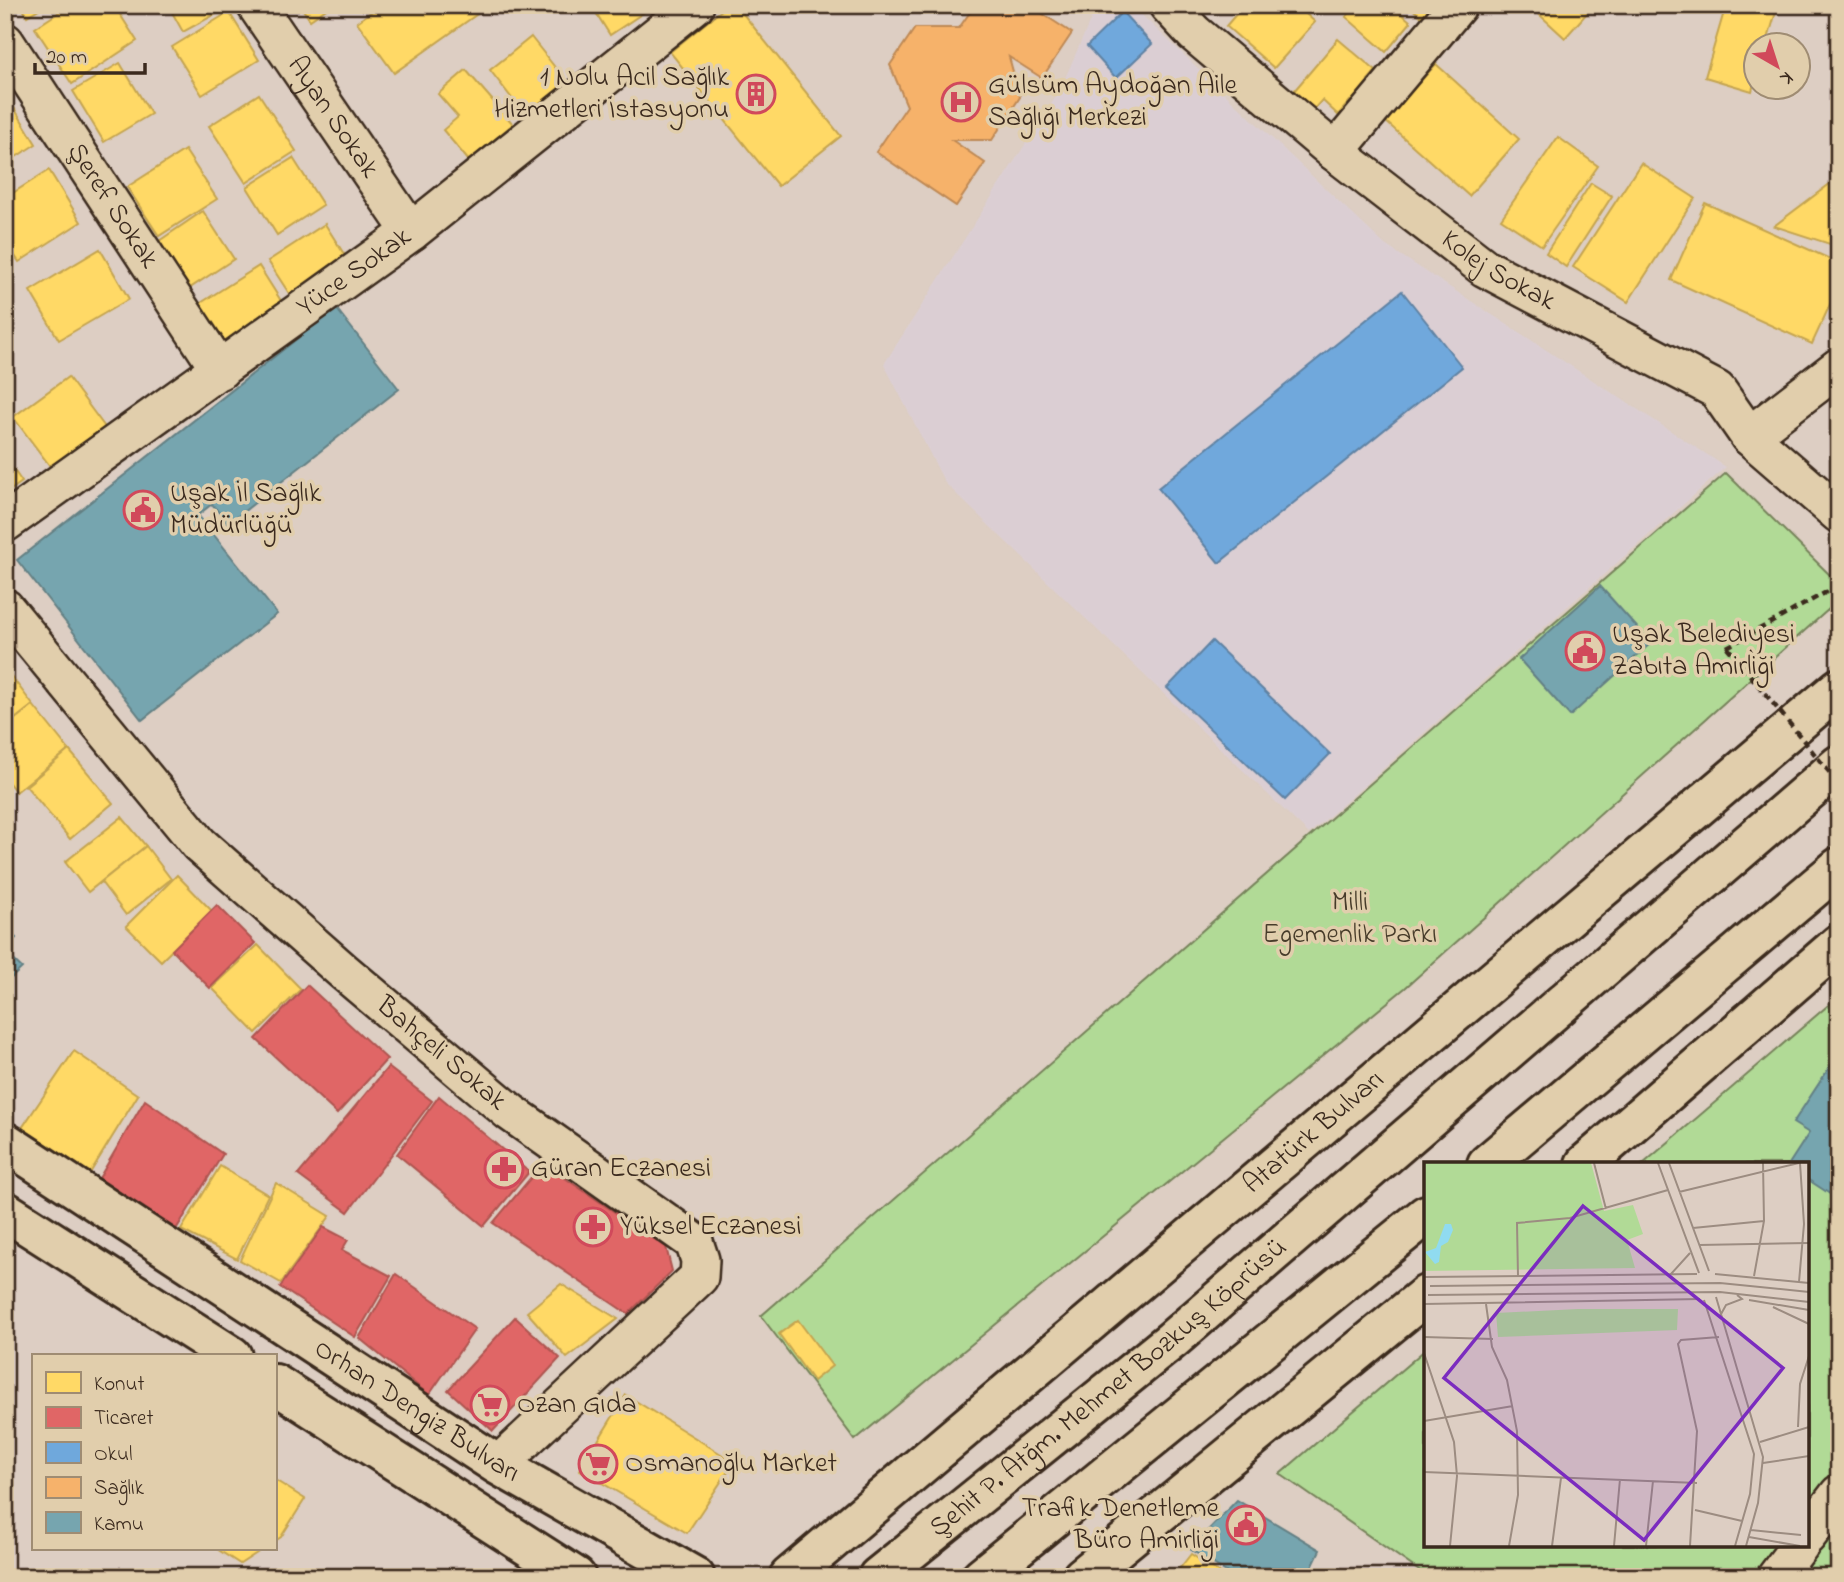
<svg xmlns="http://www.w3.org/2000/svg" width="1844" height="1582" font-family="'Indie Flower',sans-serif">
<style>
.built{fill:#dbced3}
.green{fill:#b1da96;stroke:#76825a;stroke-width:2}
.homes{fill:#ffd966;stroke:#c4a450;stroke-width:2}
.shops{fill:#e06666;stroke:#ae5450;stroke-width:2}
.schools{fill:#6fa8dc;stroke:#5f82a3;stroke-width:2}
.health{fill:#f6b26b;stroke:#be8954;stroke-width:2}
.public{fill:#76a5af;stroke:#648084;stroke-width:2}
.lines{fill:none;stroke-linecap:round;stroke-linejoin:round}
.street-casing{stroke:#3b2a1e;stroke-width:42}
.primary-casing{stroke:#3b2a1e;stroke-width:44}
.highway-casing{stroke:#3b2a1e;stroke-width:44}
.path{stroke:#3b2a1e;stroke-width:4.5;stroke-dasharray:7 5;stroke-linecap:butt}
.street{stroke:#e1ceac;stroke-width:37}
.primary{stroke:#e1ceac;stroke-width:38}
.highway{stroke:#e1ceac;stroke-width:38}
.path-bridge{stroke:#3b2a1e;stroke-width:4.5;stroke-dasharray:7 5;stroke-linecap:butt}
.labels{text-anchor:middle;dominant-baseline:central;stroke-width:7;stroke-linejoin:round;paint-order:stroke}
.poi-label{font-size:28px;fill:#3b2a1e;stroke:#e1ceac;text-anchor:start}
.street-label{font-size:28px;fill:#3b2a1e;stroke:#e1ceac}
.park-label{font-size:28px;fill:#473c2a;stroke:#e1ceac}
.inset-road{fill:none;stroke:#9c8c81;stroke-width:2}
.view{fill:#7b2cbf;fill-opacity:0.15;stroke:#7b2cbf;stroke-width:3.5}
.inset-edge{fill:none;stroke:#3b2a1e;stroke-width:3.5}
</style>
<rect width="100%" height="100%" fill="#ddcec3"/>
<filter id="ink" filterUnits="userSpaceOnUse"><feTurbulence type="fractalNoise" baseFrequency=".0143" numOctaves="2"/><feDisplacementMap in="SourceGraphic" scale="14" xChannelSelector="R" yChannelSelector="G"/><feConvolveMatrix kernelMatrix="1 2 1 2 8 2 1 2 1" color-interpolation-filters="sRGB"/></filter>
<g filter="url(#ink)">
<polygon class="built" points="1097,5 1131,5 1385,245 1726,467 1309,834 945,483 884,364 1059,92"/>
<g class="green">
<polygon points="1726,473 1839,584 1839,600 1405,988 855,1440 761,1316"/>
<polygon points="1839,996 1839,1577 1428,1577 1280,1474 1426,1349 1426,1545 1807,1545 1807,1164 1643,1164"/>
</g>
<g class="homes">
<polygon points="21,5 45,5 27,16"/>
<polygon points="70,5 114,5 137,41 72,84 35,28"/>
<polygon points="168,5 223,5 225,9 183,32"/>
<polygon points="300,5 332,5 310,20"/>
<polygon points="381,5 490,5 394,73 357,22"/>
<polygon points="591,5 655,5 610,35"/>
<polygon points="728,5 736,5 841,136 778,186 670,52"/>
<polygon points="1244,5 1296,5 1315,22 1274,68 1226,26"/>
<polygon points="1356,5 1392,5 1411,22 1386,52 1346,17"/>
<polygon points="1408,5 1434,5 1423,18"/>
<polygon points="1529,5 1594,5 1565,38"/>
<polygon points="1726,5 1778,5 1766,46 1756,46 1756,76 1752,91 1705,77"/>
<polygon points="229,12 259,60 202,95 172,47"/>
<polygon points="531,37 569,85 527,118 490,70"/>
<polygon points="1338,39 1376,71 1368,80 1377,88 1360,109 1350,101 1338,115 1322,100 1314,109 1294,91"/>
<polygon points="120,63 151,114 104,142 73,91"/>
<polygon points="1436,64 1519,139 1469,196 1385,121"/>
<polygon points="466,70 513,124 469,161 443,130 458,117 438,94"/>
<polygon points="259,94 296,151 246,183 209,126"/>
<polygon points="8,98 36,144 5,164 5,100"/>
<polygon points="1558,137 1598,166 1542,246 1501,219"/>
<polygon points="185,150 217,199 159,236 127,187"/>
<polygon points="293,158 323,205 277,235 247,187"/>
<polygon points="1641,163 1695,198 1628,302 1573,267"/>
<polygon points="49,170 81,222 19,262 5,241 5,198"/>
<polygon points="1839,177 1839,247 1774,226"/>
<polygon points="1591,183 1612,196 1566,267 1546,253"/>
<polygon points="1705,203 1839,263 1839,285 1812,344 1671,280"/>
<polygon points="203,211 234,259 190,288 159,241"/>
<polygon points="325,224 349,262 292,298 268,261"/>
<polygon points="100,249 129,299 59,340 30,291"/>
<polygon points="259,266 283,304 221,344 196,306"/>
<polygon points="68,377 107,430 53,470 13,417"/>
<polygon points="5,457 22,482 5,494"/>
<polygon points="5,668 33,705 5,727"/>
<polygon points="33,705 69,750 16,792 5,778 5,727"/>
<polygon points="69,750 113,803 70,839 26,786"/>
<polygon points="122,817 146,846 88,892 65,862"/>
<polygon points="146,846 171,879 126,915 101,882"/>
<polygon points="177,875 212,911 161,961 126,926"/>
<polygon points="258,945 301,989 256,1033 212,988"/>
<polygon points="74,1051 138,1095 90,1173 22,1128"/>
<polygon points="220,1166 268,1195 237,1259 181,1230"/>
<polygon points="276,1183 330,1216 281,1283 240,1260"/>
<polygon points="561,1284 618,1319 567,1358 527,1312"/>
<polygon points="798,1320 832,1366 813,1381 779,1334"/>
<polygon points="626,1395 734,1462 687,1533 580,1470"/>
<polygon points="275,1480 305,1499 281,1537 275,1541"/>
<polygon points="217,1549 263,1549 240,1564"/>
<polygon points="1191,1554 1226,1577 1173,1577"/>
</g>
<g class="shops">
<polygon points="217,905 255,943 210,988 172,950"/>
<polygon points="307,985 387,1059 337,1114 256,1039"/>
<polygon points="388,1067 432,1101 348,1212 298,1175"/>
<polygon points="439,1096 529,1172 484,1226 397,1154"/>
<polygon points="145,1100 223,1154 175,1231 98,1180"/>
<polygon points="543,1163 666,1247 672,1271 628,1314 493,1223"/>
<polygon points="323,1227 348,1240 342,1250 391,1276 355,1337 280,1287"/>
<polygon points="396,1274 475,1329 429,1395 359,1338"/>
<polygon points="515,1317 560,1358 493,1431 448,1390"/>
</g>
<g class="schools">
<polygon points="1122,12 1152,44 1116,78 1087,46"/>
<polygon points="1402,291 1462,367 1219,563 1158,488"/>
<polygon points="1212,641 1330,754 1285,800 1167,688"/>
</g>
<polygon class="health" points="975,5 1029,5 1072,33 1042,78 1009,57 1020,97 992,140 952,140 985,163 956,206 876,152 907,106 890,65 915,28 959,28"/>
<g class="public">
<polygon points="336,308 399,389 228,524 212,504 198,515 277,614 142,720 17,560"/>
<polygon points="1600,586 1651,643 1570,716 1519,659"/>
<polygon points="5,927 16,938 5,949"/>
<polygon points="5,952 22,968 5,984"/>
<polygon points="1835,1059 1839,1062 1839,1200 1807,1179 1807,1164 1789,1164 1809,1133 1793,1123"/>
<polygon points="1237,1500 1320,1550 1307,1577 1234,1577 1190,1549"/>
</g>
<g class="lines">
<defs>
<g id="street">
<path id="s1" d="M256,5L411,232"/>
<path id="s2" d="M1168,5L1194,33L1335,152L1485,268L1717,390L1749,436L1839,514"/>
<path id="s3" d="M5,42L220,370"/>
<polyline points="1335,152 1458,5"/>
<polyline points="1749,436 1839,367"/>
<path id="s4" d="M5,523L411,232L695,5"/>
<path id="s5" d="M5,608L199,844L343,971L510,1112L694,1242L700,1260L699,1277L498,1465"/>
<polyline points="1807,1536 1839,1494"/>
<polyline points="1776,1577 1800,1545"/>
</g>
<g id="primary">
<path id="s6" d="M5,1142L498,1465L695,1577"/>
<polyline points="5,1211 232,1356"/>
<polyline points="275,1384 576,1577"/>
</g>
<g id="highway">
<polyline points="1487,1164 1839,867"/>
<polyline points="1585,1164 1839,944"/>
<path id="s7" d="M789,1577L1839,688"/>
<path id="s8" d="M878,1577L1172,1340L1839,765"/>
<polyline points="981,1577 1426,1215"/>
<polyline points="1082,1577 1426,1295"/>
</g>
</defs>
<use href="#street" class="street-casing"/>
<use href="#primary" class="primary-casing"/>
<use href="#highway" class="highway-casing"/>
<polyline class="path" points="1727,647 1839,585"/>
<use href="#street" class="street"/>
<use href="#primary" class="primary"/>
<use href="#highway" class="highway"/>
<polyline class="path-bridge" points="1727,647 1839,784"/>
</g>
</g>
<defs>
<symbol id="building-ring" viewBox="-11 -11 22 22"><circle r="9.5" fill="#e1ceac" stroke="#d1495b" stroke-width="1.5"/><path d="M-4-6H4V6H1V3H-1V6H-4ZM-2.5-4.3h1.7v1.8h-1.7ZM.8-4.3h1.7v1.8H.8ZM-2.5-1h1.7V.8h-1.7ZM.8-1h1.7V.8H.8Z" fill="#d1495b"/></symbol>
<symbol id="hospital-ring" viewBox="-11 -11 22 22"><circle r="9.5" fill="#e1ceac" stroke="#d1495b" stroke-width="1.5"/><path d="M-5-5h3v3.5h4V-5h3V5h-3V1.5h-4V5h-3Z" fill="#d1495b"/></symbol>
<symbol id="civic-ring" viewBox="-11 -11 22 22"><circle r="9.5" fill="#e1ceac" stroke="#d1495b" stroke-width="1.5"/><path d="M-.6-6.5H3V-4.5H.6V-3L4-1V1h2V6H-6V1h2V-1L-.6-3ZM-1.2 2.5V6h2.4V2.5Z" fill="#d1495b"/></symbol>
<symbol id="pharmacy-ring" viewBox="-11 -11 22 22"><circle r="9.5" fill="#e1ceac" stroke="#d1495b" stroke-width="1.5"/><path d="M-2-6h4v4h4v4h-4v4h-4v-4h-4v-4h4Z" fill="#d1495b"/></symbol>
<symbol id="supermarket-ring" viewBox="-11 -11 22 22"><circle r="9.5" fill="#e1ceac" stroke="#d1495b" stroke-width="1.5"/><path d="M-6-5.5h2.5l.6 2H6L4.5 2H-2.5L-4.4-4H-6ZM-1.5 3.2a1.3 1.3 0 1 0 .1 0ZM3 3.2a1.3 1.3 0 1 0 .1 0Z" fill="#d1495b"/></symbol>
</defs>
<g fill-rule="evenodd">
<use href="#building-ring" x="734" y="72" width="44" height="44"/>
<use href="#hospital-ring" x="939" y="80" width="44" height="44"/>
<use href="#civic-ring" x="121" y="488" width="44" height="44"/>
<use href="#civic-ring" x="1563" y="629" width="44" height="44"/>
<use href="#pharmacy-ring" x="482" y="1147" width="44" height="44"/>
<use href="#pharmacy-ring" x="571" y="1205" width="44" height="44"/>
<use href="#supermarket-ring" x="468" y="1383" width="44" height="44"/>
<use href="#supermarket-ring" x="576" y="1442" width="44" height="44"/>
<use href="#civic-ring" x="1224" y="1503" width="44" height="44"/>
</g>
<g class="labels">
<g class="poi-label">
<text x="729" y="78" text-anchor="end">1 Nolu Acil Sağlık<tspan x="729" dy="32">Hizmetleri İstasyonu</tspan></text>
<text x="988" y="86">Gülsüm Aydoğan Aile<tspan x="988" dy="32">Sağlığı Merkezi</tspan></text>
<text x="170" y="494">Uşak İl Sağlık<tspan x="170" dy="32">Müdürlüğü</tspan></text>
<text x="1612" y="635">Uşak Belediyesi<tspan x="1612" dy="32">Zabıta Amirliği</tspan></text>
<text x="531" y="1169">Güran Eczanesi</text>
<text x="620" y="1227">Yüksel Eczanesi</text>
<text x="517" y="1405">Ozan Gıda</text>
<text x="625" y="1464">Osmanoğlu Market</text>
<text x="1219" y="1509" text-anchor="end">Trafik Denetleme<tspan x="1219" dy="32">Büro Amirliği</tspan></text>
</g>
<g class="street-label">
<text stroke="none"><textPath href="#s1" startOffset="136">Ayan Sokak</textPath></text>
<text stroke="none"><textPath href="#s3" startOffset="196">Şeref Sokak</textPath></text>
<text stroke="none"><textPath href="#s2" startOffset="425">Kolej Sokak</textPath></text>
<text stroke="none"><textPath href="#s4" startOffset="430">Yüce Sokak</textPath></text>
<text stroke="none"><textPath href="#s5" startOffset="626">Bahçeli Sokak</textPath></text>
<text stroke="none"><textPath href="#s7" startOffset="688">Atatürk Bulvarı</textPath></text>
<text stroke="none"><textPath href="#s8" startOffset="298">Şehit P. Atğm. Mehmet Bozkuş Köprüsü</textPath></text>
<text stroke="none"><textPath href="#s6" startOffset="492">Orhan Dengiz Bulvarı</textPath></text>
</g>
<g class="park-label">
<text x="1350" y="903">Milli<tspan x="1350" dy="32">Egemenlik Parkı</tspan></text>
</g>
</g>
<g transform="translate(1424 1162)">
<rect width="385" height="385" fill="#ddcec3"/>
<path d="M0,1H167L180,49L209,43L219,72L203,78L211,106L0,109ZM154,147H254L253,168L74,175L72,151Z" fill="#b1da96"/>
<path d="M21,62H27L29,68L24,80L17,84L15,100L11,102L1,90L12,86Z" fill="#90dbf0"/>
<path class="inset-road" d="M170,1L182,47M234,1L275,111M245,1L285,109M255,30L375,1M269,66L340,59M275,83L385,81M247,112L266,91M291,112L385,121M94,114L93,61L146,56L244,28M330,114L340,59L339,1M0,115L273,112M375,120L380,62L376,1M6,124L296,121L385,130M4,133L296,130L385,140M292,135L339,295L334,341L322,384M280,138L330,292L326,332L311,384M325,138L385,148M0,142L276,137M62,142L68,185L83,218L93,269L94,333L85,384M349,145L385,162M296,154L302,143L318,137L313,133M0,175L69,177M0,191L30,280L33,314L26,384M0,259L89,244M374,265L376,222L385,194M336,280L385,265M339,301L385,294M0,310L273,321M271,348L318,359M327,368L377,373M325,375L376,384M128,384L137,316M190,384L196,317M222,384L229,319M266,384L273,269L254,182L257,178L295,175"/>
<path class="view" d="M159,44L359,206L220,378L20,216Z"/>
<rect width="385" height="385" class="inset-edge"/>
</g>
<rect width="1844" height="1582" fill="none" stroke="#e1ceac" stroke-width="28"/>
<rect x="14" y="14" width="1816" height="1554" fill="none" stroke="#3b2a1e" stroke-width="2.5" filter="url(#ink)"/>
<rect x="32" y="1354" width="245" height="196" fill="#e1ceac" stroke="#9f8c73" stroke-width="2"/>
<rect x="46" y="1372" width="35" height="21" fill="#ffd966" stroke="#9f8c73" stroke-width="2"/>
<text x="94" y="1390" font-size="21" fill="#3b2a1e">Konut</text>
<rect x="46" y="1407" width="35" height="21" fill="#e06666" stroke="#9f8c73" stroke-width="2"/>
<text x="94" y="1424" font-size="21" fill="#3b2a1e">Ticaret</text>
<rect x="46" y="1442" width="35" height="21" fill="#6fa8dc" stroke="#9f8c73" stroke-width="2"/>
<text x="94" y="1460" font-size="21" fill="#3b2a1e">Okul</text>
<rect x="46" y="1477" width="35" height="21" fill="#f6b26b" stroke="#9f8c73" stroke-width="2"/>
<text x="94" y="1494" font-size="21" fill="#3b2a1e">Sağlık</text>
<rect x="46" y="1512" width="35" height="21" fill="#76a5af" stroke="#9f8c73" stroke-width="2"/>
<text x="94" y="1530" font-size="21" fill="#3b2a1e">Kamu</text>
<g transform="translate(1777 66) rotate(141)"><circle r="33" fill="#e1ceac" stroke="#9f8c73" stroke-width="2"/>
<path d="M0-5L12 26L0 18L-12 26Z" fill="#d1495b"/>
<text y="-10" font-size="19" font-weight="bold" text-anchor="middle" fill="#3b2a1e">K</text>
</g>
<path d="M35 63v10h110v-10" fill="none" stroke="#3b2a1e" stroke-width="3.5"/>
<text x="46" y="63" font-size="21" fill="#3b2a1e" stroke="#e1ceac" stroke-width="5" paint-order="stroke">20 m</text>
</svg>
